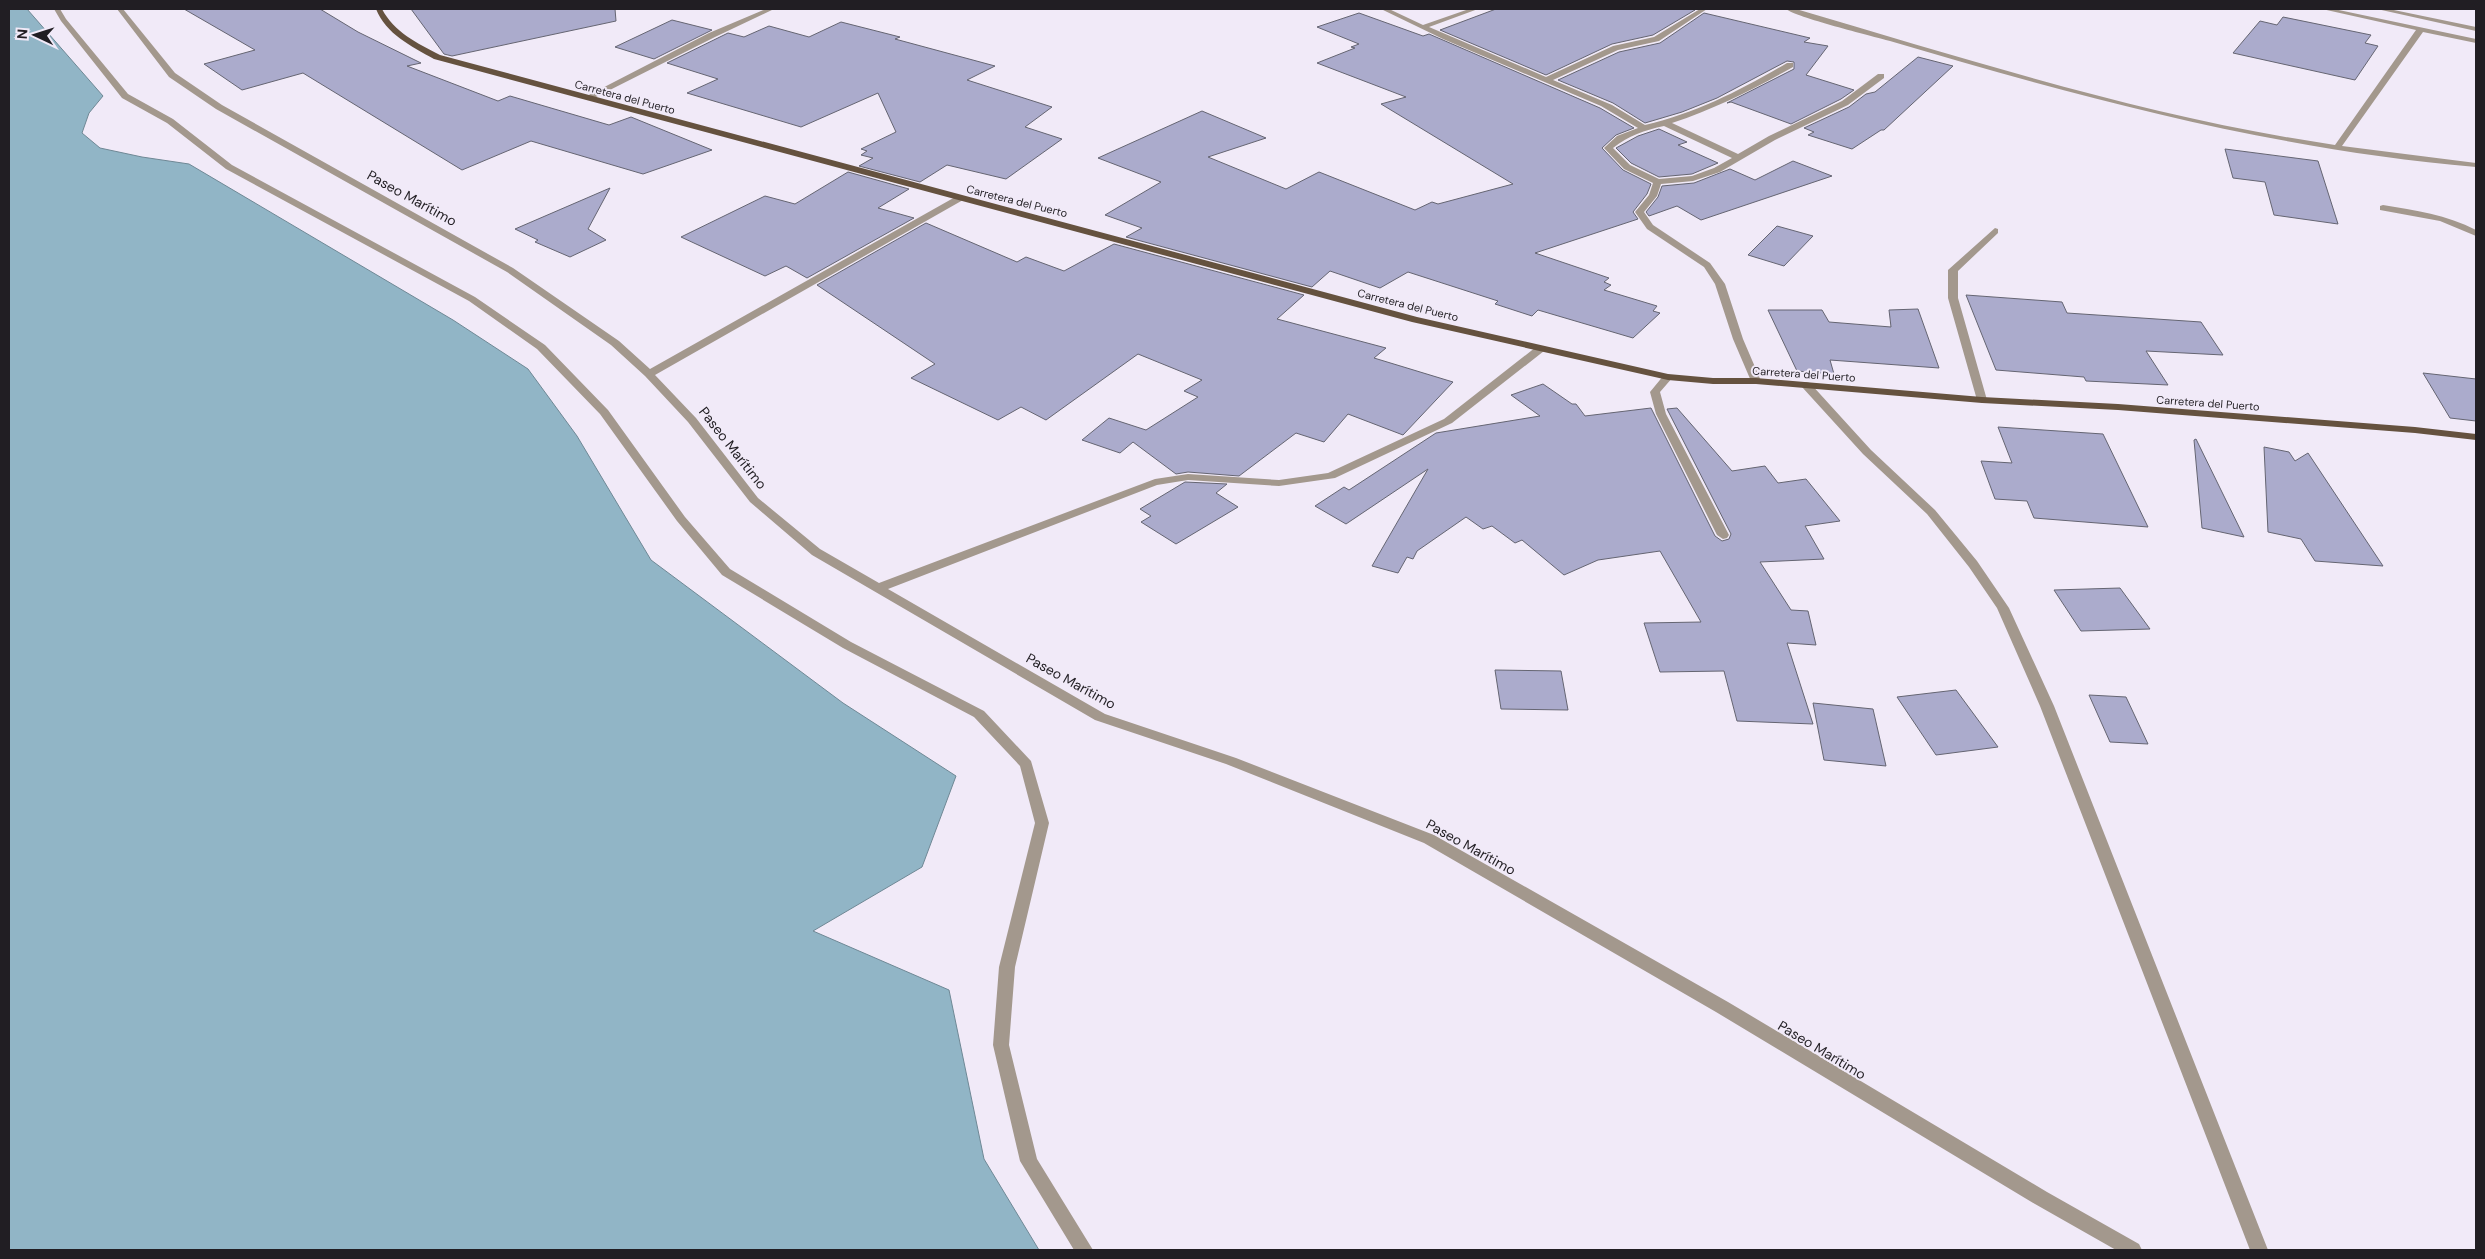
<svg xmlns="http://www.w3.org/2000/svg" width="2485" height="1259" font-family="'DM Sans',sans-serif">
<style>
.water{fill:#91b5c6;stroke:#6f8895}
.building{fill:#ababcc;stroke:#656572}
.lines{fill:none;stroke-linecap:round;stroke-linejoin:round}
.minor{fill:#a3988d;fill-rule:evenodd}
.major{fill:#65523f;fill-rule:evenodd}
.labels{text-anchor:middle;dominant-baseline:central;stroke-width:4;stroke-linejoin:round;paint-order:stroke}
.far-street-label{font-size:11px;fill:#211e23;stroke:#f1eaf8}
.street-label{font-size:14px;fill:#211e23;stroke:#f1eaf8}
</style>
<rect width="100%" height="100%" fill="#f1eaf8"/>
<polygon class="water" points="9,9 27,9 103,96 89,113 82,133 100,148 142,157 189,164 453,320 528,369 577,436 651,560 843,703 956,776 922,867 813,931 949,990 984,1159 1039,1250 9,1250"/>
<g class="building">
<polygon points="184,9 320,9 358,32 421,63 407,66 498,101 510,96 609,125 631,117 712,150 643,174 531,141 462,170 303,73 242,90 204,64 255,50"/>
<polygon points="411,9 615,9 616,21 452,56 444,54"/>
<polygon points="1496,9 1691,9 1695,10 1653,35 1612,44 1546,75 1440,30"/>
<polygon points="1359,13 1423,36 1429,34 1600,108 1634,128 1616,135 1602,148 1623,170 1651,184 1647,194 1633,212 1638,219 1535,253 1609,278 1604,282 1611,285 1604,290 1657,306 1653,311 1660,313 1633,338 1538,310 1532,316 1495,304 1498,301 1408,272 1380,288 1330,271 1312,287 1126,237 1142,228 1105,215 1161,182 1098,158 1202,111 1266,138 1208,157 1286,189 1319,172 1415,210 1432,202 1438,204 1513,184 1381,104 1406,97 1317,63 1355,48 1351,47 1359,44 1317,27"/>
<polygon points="1704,13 1810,38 1804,42 1828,46 1806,75 1854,90 1841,99 1791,124 1731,102 1727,103 1794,69 1794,62 1787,61 1717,98 1682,112 1645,123 1613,103 1558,80 1619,52 1660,43"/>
<polygon points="2283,17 2371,35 2365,43 2378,46 2355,80 2233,53 2260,21 2277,25"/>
<polygon points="672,20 712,30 654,59 615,47"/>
<polygon points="841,22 900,37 895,39 995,66 967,80 1052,107 1025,127 1062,139 1006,179 947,165 920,182 859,166 873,158 861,155 867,151 861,149 896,132 878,93 801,127 687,93 718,79 667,63 728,33 744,37 769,26 809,37"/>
<polygon points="1918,57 1953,66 1884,130 1881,130 1852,149 1808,135 1814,132 1804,128 1849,107 1866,94 1875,92"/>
<polygon points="1659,129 1687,142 1678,145 1718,163 1692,174 1659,177 1631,163 1616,148 1638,136"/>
<polygon points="2225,149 2318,161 2338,224 2274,215 2265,182 2233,178"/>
<polygon points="1793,161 1832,176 1701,220 1677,206 1649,216 1646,212 1658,197 1662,186 1694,183 1730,169 1755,180"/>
<polygon points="848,172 909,189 878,208 914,218 807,278 786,266 765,276 681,237 765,196 795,204"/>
<polygon points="610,188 588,229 606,240 570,257 535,242 538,240 515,229"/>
<polygon points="926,223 1017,262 1026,257 1064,271 1114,244 1304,295 1277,319 1386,348 1374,358 1453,382 1403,435 1348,414 1324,442 1296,433 1239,476 1188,472 1176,474 1133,442 1120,453 1082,440 1109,418 1146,430 1198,397 1184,391 1202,380 1138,354 1046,420 1021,407 998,420 911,378 935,364 817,285"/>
<polygon points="1777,226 1813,236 1784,266 1748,255"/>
<polygon points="1966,295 2062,302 2067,313 2201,322 2223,355 2146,351 2168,385 2086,381 2084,377 1996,370"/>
<polygon points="1918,309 1939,368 1830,360 1834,374 1797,371 1768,310 1822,310 1829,322 1891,327 1889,310"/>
<polygon points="2423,373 2476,379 2476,421 2450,418"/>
<polygon points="1543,384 1572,404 1576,404 1585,416 1651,408 1715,536 1722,541 1729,539 1731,534 1667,409 1677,408 1732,471 1765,466 1778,483 1806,479 1840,521 1805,526 1824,559 1760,562 1791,610 1808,611 1816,645 1787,643 1813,724 1737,721 1724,671 1660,672 1644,623 1701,622 1660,551 1598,560 1564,575 1522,540 1515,543 1492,526 1483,529 1466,517 1417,551 1413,559 1407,557 1398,573 1372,566 1428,469 1346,524 1315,506 1344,487 1349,490 1436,433 1540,416 1511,395"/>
<polygon points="1998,427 2103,434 2148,527 2034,518 2027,501 1995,499 1981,461 2012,463"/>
<polygon points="2196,439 2244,537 2202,528 2194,440"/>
<polygon points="2264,447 2289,452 2295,461 2308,453 2383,566 2315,561 2301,539 2268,532"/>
<polygon points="1185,482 1227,484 1216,493 1238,507 1176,544 1141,522 1151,516 1140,509"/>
<polygon points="2120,588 2150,629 2081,631 2054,590"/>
<polygon points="1495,670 1561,671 1568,710 1501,709"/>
<polygon points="1956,690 1998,747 1936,755 1897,697"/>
<polygon points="2089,695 2126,697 2148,744 2110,742"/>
<polygon points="1813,703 1873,709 1886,766 1824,760"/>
</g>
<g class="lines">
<g class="minor">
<polygon points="54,9 60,9 66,19 128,94 173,119 232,165 475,297 545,345 608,410 685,517 730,569 851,642 984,711 1031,761 1049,823 1015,967 1009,1045 1037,1159 1093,1250 1074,1250 1020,1161 993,1045 999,967 1035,823 1020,766 974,717 843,648 722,575 677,521 600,414 537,349 469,301 226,169 167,123 122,98 61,21"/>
<polygon points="117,9 123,9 175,73 222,105 513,268 619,341 650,369 957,196 963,196 963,200 655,375 696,418 758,498 820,549 879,583 1155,479 1188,474 1279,480 1328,473 1444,419 1536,347 1544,347 1544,351 1452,423 1335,478 1279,486 1188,480 1157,485 888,589 1105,714 1236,758 1434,835 1728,1002 2047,1192 2139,1244 2142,1250 2116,1250 2035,1204 1716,1012 1424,843 1226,764 1095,720 812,555 750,502 688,422 645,376 611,345 507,272 216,109 169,77"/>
<polygon points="766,9 774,9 715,37 590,100 583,98 709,33"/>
<path d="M1381,9H1389L1423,25L1469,9H1478L1429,27L1546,77L1613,46L1654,37L1700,9H1707L1659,41L1618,50L1553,80L1612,105L1645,125C1697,113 1741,90 1787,63H1793V67C1752,90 1717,108 1672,123L1738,154L1769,136L1842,101L1878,74H1884V78L1848,105L1775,140L1720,172L1693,181L1661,184L1657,196L1644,212L1653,225L1710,263L1725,284L1743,339L1761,381L1760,383L1756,384L1751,381L1733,339L1715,284L1704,267L1647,229L1635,212L1649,195L1653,183L1624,169L1604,148L1617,136L1638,128L1601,106L1443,39ZM1664,126L1732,158L1714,168L1692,176L1659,179L1630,165L1613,148C1628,136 1645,130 1664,126Z"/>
<path d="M1786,9H1796C1973,61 2151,118 2335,145L2416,30L2322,9H2334L2476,39V43L2423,32L2342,146L2476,163V167C2276,150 2082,98 1890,41C1872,36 1795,17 1786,9Z"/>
<polygon points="2377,9 2389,9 2476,27 2476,31"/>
<path d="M2383,205C2415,210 2447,215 2476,230V236L2440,221L2380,210V206Z"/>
<polygon points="1995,228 1998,229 1998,233 1958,271 1958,298 1987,400 1982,403 1977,400 1948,298 1948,270"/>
<polygon points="1668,374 1673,377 1660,392 1666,414 1729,535 1727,538 1723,539 1717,535 1656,414 1650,392 1664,375"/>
<polygon points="1806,382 1810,383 1871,450 1935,510 1977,561 2009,608 2054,706 2268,1250 2250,1250 2040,706 1997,608 1969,567 1927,514 1863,454 1802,387 1801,385"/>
</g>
<path class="major" d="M376,9H382C394,32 417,43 440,55L1417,317L1668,374L1713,378H1756L1982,397L2118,404L2415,427L2476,434V440L2415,433L2118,410L1982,403L1756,384H1713L1668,380L1412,322L434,59C411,46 386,34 376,9Z"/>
</g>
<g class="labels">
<g class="far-street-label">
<text transform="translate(625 97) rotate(15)">Carretera del Puerto</text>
<text transform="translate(1017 201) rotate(14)">Carretera del Puerto</text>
<text transform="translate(1408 305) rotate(14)">Carretera del Puerto</text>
<text transform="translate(1804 374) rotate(4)">Carretera del Puerto</text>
<text transform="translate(2208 403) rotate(4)">Carretera del Puerto</text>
</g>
<g class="street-label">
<text transform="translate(412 198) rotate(29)">Paseo Marítimo</text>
<text transform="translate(733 448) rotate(52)">Paseo Marítimo</text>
<text transform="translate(1071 681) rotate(29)">Paseo Marítimo</text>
<text transform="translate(1471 847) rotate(29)">Paseo Marítimo</text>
<text transform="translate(1822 1050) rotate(31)">Paseo Marítimo</text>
</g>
</g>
<rect width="2485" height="1259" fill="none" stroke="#211e23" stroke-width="20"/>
<g transform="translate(35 35) rotate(274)" stroke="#f1eaf8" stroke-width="4" paint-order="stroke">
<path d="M0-4L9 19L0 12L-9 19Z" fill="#211e23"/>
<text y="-8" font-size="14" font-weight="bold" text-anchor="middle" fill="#211e23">N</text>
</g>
</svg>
